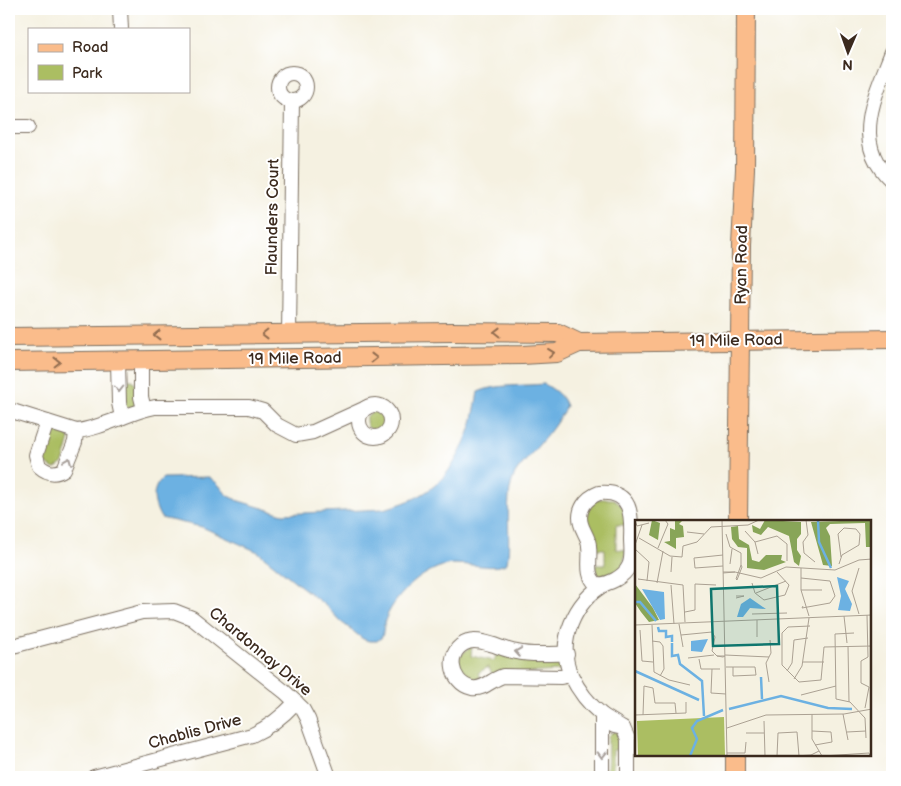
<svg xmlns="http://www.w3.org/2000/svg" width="901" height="786" font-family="'Balsamiq Sans',sans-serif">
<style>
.green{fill:#abbe62;stroke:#737440}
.water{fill:#6cb1e2;stroke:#546e80}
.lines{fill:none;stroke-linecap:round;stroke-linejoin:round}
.minor-casing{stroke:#7c7062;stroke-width:16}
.major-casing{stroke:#7c7062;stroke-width:20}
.minor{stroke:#fff;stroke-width:14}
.major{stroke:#fabc8b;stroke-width:18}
.oneway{stroke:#916c4f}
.oneway2{stroke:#a79f9a}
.labels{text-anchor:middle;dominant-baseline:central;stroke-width:4;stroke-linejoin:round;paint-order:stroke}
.street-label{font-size:16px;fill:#3b2a1e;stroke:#fff}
.inset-river{fill:none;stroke:#6cb1e2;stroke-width:2.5}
.inset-road{fill:none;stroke:#aba193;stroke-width:1}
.view{fill:#0f766e;fill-opacity:0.15;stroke:#0f766e;stroke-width:2.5}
.inset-edge{fill:none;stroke:#3b2a1e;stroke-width:2.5}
</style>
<rect width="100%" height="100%" fill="#fff"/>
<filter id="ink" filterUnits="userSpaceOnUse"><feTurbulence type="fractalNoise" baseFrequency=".02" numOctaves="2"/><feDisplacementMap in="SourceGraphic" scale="10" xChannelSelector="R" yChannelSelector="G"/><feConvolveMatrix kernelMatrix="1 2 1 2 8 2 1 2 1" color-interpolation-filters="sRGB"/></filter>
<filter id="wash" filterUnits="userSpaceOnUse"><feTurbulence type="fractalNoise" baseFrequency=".0096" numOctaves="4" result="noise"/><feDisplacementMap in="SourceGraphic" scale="20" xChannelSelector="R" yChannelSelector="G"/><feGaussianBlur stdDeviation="1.12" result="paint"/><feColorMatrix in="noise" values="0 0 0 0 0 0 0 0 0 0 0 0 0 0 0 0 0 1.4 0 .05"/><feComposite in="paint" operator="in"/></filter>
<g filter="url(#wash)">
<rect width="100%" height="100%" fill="#f5f1e1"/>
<g class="green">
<path d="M129,380H133C137,386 137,401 134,407L126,408L123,383Z"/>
<circle cx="376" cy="421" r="10"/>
<polygon points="56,431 66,435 70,439 63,463 54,469 41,460 51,432"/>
<path d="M598,499H614L624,508L626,525H616V549L626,550L623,567C615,573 607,581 597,576L595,565H605V549H595C591,538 582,521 587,510C589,506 595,502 598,499Z"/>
<path d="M472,646L471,656L494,661L497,652L559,659L562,661V669L559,671L493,675L488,667L478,673L482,681L476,682L463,677C457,660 456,657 472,646Z"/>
<polygon points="616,731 620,733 623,750 613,750 613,776 622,777 607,777 608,736 611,733"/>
</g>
<path class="water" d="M544,384C555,390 562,395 566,406C556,427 541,442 527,459C523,464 518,469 515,474C503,497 512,537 507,563C498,569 483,566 472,565C466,565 459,564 453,564C426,566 396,594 386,618C383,624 384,631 382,637L377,641H369L363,639L340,621L327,607L258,552L202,527L161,518C153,504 150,489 163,478L209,477L218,484L227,495L239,501L283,514L383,509C423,499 444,485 462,448C466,438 471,429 473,419C475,410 476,401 478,392C495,384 525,386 544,384Z"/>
</g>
<g filter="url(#ink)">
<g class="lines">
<defs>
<g id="minor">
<polyline points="120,9 121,29"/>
<path d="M892,52C875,96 850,143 892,181"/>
<circle cx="292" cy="87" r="14"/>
<polyline points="9,127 28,127"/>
<polyline points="289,334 292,101"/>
<polyline points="118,361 119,403 122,417"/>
<polyline points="141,361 141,397 144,409"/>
<circle cx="375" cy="421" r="16"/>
<path d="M9,410L76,431C101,429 129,412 155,407H249L263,411L277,425L296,435L313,432L368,407"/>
<path d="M47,422L36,455L39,466C47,473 55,475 64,469L75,442L76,431"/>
<path d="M599,493C632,490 632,515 631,539C631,547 633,558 629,566C624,577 607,586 596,584C585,574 591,560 589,546C589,538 583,532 581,524C577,510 586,498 599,493Z"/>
<polyline points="9,647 142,612 174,611 192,618 285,692 302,708 308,719 329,777"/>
<path d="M567,654C551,653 532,656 517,652C509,651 502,648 494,645C486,643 476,639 468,642C445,649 449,683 472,688C484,690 492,679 503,676L561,677L571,675"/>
<path d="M602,715C590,705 578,690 571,675C556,642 575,601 605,584"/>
<polyline points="614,726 623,728 628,739 628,777"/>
<path d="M94,777L252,735C270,727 283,716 296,702"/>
<polyline points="602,777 602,715 623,728"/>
</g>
<g id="major">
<polyline points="9,337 451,332 558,333 579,343"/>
<polyline points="9,362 522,355 557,353 579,343 892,339"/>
<polyline points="738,521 741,246 745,169 746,9"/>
<polyline points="735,777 735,755"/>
</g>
</defs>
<use href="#minor" class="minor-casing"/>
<use href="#major" class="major-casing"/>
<use href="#minor" class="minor"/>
<use href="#major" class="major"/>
</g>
<defs><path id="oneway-chevron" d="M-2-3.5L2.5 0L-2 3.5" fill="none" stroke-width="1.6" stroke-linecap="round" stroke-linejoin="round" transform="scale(1.25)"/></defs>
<g class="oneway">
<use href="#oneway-chevron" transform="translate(497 332) rotate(-179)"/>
<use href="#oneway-chevron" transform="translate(265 334) rotate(179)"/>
<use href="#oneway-chevron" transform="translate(157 335) rotate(180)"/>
<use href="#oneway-chevron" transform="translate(551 353) rotate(-7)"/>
<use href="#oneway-chevron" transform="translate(374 358) rotate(-1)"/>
<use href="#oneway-chevron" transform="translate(57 362) rotate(-1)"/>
</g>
<g class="oneway2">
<use href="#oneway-chevron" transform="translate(119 389) rotate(90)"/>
<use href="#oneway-chevron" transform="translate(68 461) rotate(-68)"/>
<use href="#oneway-chevron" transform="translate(518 652) rotate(-171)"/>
<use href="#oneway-chevron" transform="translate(602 755) rotate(91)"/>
</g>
</g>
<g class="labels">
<g class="street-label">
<text transform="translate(273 217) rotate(-89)">Flaunders Court</text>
<text transform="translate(742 265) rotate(-89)">Ryan Road</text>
<text transform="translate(736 341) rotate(-1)">19 Mile Road</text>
<text transform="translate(295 359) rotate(-1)">19 Mile Road</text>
<text transform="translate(260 652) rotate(40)">Chardonnay Drive</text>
<text transform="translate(195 732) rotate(-15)">Chablis Drive</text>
</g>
</g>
<g transform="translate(635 520)">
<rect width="236" height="236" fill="#f5f1e1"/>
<path d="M89,197L90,236H3L2,201Z" fill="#abbe62"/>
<path d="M17,0L25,3L23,20L14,15ZM40,0H48L44,4L48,6L49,17L41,18V29L29,22L35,21V8L40,10ZM130,0L166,2V14L162,19V30L166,36L164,46L159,42L154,16L133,7L126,15L118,12L117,5L125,9ZM236,0V27H231L230,3L195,4L191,8L195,16L197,46L188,45L176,2ZM103,6L104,19L114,25L117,40L124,42L131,35H147L146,40L151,42L129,50L112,48V28L103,27L97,19L96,7ZM0,64L18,88L24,100L14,102L6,92L0,83Z" fill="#88a558"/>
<path d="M202,57L214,61L210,69L217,84L215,91L203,90L206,76ZM7,69L29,72L30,99L25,100ZM115,78L131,89L115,88L108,97H102L106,84ZM73,119L67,132L56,131V121Z" fill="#6cb1e2"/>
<path class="inset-river" d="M183,0L184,22L196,48M0,82H5L21,101M23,107L24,111H31V117L37,116V122M37,123V136L43,135L45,144L67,161L69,196M0,151L64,180M126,157L127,179M94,189L146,176L193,188L217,189M55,236L62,219L57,208L62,201L88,190"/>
<path class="inset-road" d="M0,0L2,6L14,3M87,0L92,236M171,0L173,15L168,22L169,33L180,42M110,11L120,22L123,34M52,12L69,14M91,14L95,27L106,33V45M4,18L35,36L47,37L48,26L62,22L76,7L113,5L124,0M120,22L142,16L152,24V41M0,25L7,5M23,28L33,4L30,0M0,29L14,42L12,61M88,35L59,38L60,48L88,46M95,44L97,29M204,44L207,35L224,25L225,14L221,9L209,8L203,14L206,37M106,45L107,47L102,60L101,59ZM166,48V70L174,96M224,48L217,71L224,94M36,52L37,37M88,52H100L88,53M100,52L126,58L151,47L200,50L224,40L237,39M166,58L195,61L200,76L195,83L167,88L168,86M3,59L48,65L50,102M22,63L28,31M117,63L120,73L129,80L150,75L154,65L142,52M36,65L39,104M166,70H187M121,73L151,61M101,76H109L101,78M50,92L60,90V64L81,65M117,94L152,93M209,96L212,123M122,100V117M44,104L48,127M0,105L237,95M17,105L19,152L34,160L55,165M175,106L153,107L147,113V145L164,162L186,160L189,127L237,126M5,110L7,141L18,142M219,113L200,114L201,179L215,182L230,198L231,218M46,115L77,112L80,117L77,131L82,136M17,121L25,122L28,126L29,149L25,156M213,126L214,182M90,135L134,137M82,136H90L88,137ZM53,138L79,135M64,139L66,149H85M168,142H189M91,147H120L121,155L98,156V147M77,149L76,173L91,174M152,151L157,143L159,120L173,118M159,159L167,146L174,98M134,162L131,143L136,133L135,120M166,175L201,166M230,188L234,167L226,163V141L233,137L232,95M177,194V219L187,236M208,194L213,220M0,195L51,193V182M8,195L9,166L18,168L20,183H40L41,193M129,201L130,236M92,208L131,195L209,194L237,189M177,211L196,212L197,222L180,225M212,212L231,211M111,213H129M92,233H110L111,222M142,236L143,213L162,212L164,236M160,236L176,235L184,231M188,236L234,233L235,236"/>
<path class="view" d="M142,66L144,124L78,126L76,69Z"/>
<rect width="236" height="236" class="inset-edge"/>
</g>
<rect width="901" height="786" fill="none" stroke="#fff" stroke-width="30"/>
<rect x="28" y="28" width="162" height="65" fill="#ffffff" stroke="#b1aaa5"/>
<rect x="38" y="44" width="25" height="8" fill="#fabc8b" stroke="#b1aaa5"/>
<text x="72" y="52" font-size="15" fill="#3b2a1e">Road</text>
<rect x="38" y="65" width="25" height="15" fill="#abbe62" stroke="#b1aaa5"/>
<text x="72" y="78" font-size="15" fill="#3b2a1e">Park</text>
<g transform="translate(848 52) rotate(182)" stroke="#ffffff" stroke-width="4" paint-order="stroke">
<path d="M0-4L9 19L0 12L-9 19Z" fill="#3b2a1e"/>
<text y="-8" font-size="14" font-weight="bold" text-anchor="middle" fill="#3b2a1e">N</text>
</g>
</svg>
